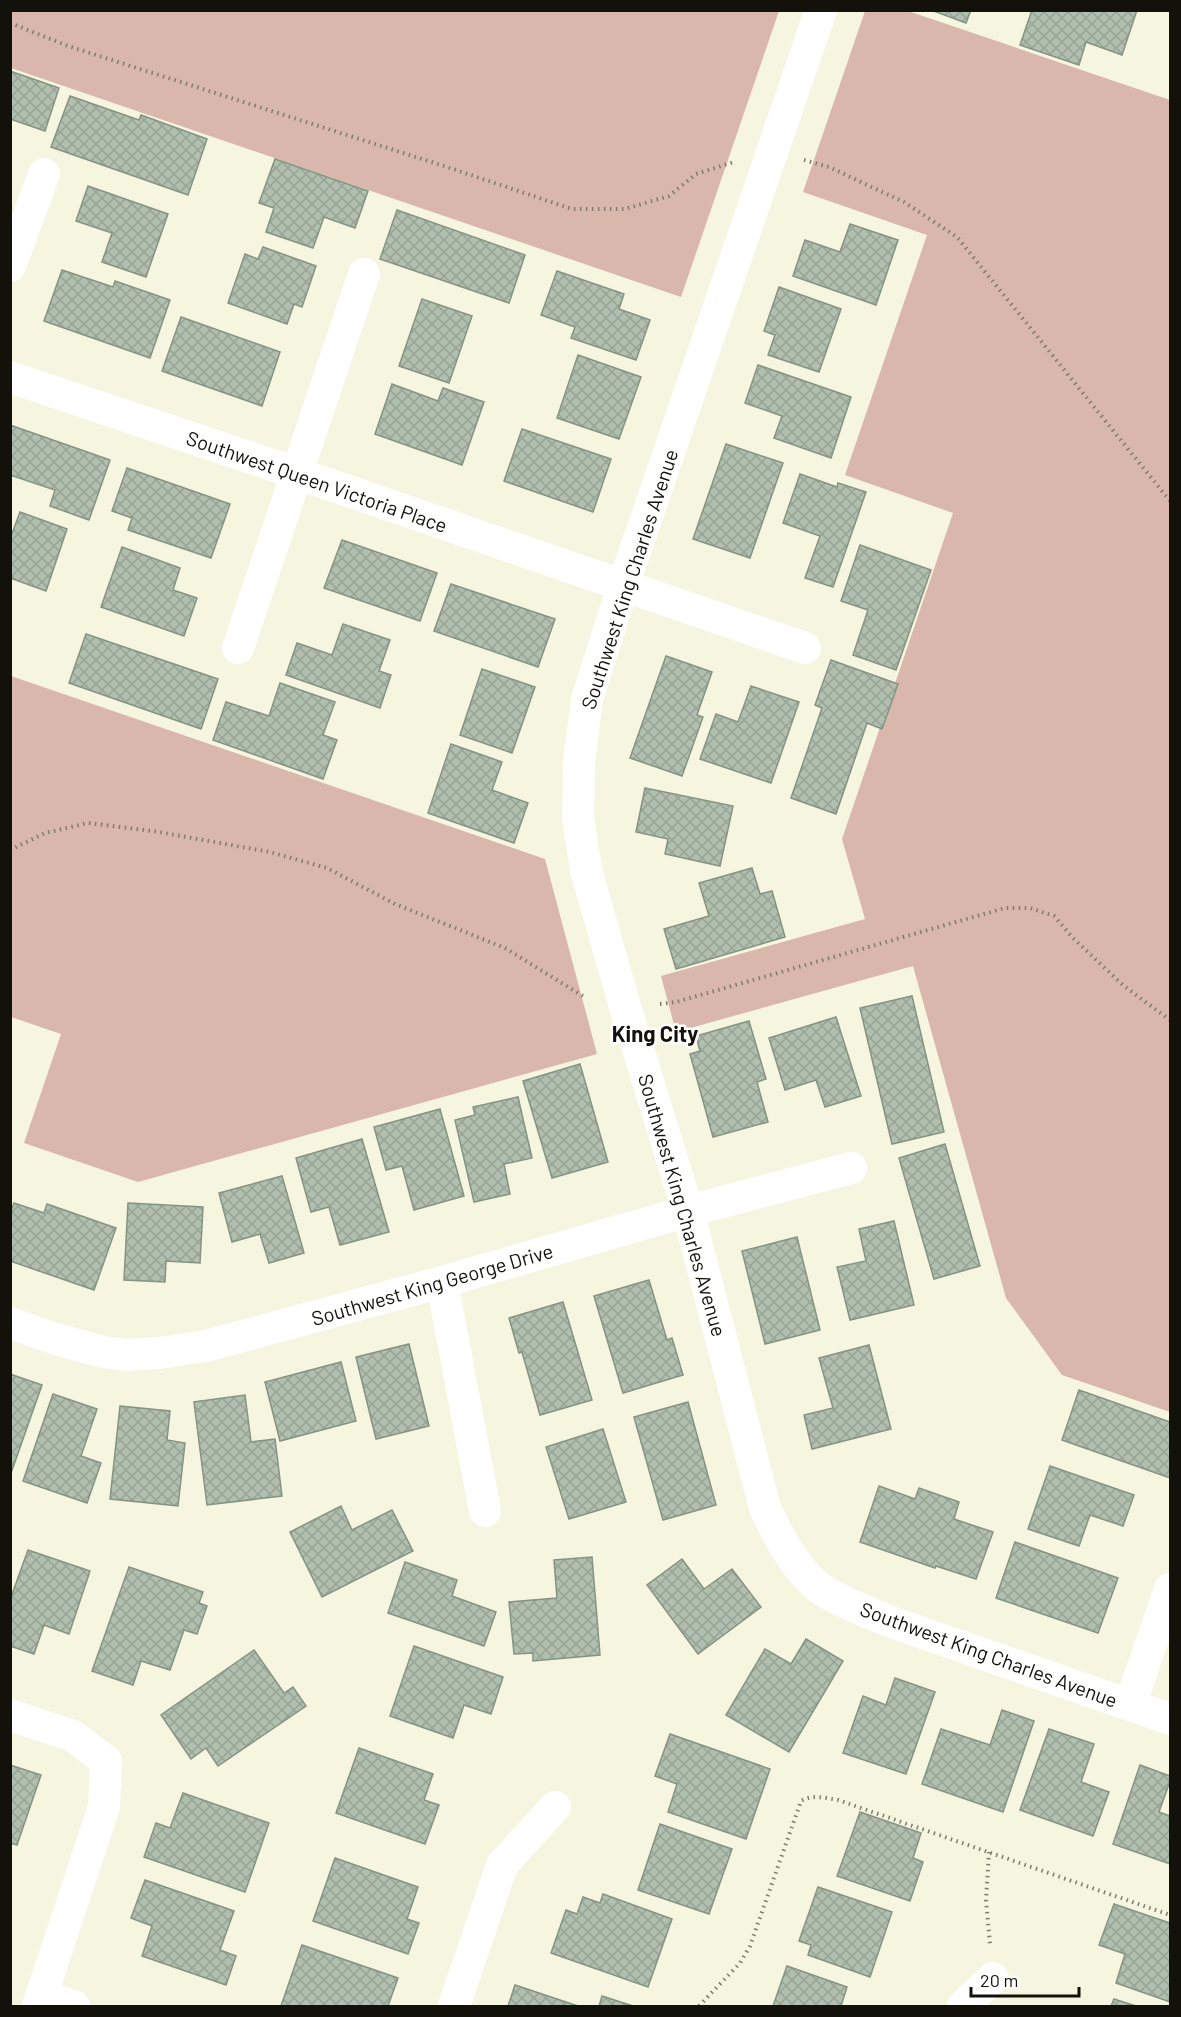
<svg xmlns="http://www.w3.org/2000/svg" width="1181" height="2017" font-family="Barlow,sans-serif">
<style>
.grass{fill:#dab7ac}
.building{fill:url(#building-cross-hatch);stroke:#859383;stroke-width:1.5}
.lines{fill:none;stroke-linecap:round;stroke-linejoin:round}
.path{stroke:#7d7d6f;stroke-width:4;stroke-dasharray:1.5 4.5;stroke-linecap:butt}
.street{stroke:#fff;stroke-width:32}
.labels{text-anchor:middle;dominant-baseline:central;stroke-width:5;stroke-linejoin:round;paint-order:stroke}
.street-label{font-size:20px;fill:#12120b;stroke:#fff}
.quarter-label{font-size:22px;font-weight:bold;fill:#12120b;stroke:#fff}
</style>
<defs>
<pattern id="building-cross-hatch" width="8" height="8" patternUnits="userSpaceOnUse" patternTransform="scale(1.5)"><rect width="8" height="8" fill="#b1bfaf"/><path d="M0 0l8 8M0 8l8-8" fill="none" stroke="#97a395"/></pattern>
</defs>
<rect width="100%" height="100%" fill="#f5f5e0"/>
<g class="grass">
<polygon points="11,10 779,10 779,11 681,297 11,68"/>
<polygon points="865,11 908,11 1170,100 1170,1412 1062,1375 1006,1298 913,966 676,1032 661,976 865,919 842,839 953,513 845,475 927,235 803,192"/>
<polygon points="11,676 545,859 597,1054 138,1182 24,1143 61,1034 11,1017"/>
</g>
<g class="building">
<polygon points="931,10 971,10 966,23"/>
<polygon points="1032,10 1137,10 1122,55 1086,42 1079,65 1020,45"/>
<polygon points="10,71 59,88 45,131 10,119"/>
<polygon points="70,96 139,120 141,115 207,139 188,195 51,147"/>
<polygon points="275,159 368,191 355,228 324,217 313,248 266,232 274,208 259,203"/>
<polygon points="88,186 168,214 146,277 102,262 112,233 76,221"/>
<polygon points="397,210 525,255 509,303 380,259"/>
<polygon points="850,224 898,240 876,305 793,276 805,240 840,252"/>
<polygon points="263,247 316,266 302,307 294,304 287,324 228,303 245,254 258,259"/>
<polygon points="62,270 113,287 115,281 170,300 150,358 44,321"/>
<polygon points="557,271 624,294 619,309 650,320 636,360 571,338 575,327 541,315"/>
<polygon points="779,287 841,309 819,372 768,355 775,335 764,331"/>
<polygon points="422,299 472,316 449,383 399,366"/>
<polygon points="181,317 280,352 262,406 162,371"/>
<polygon points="578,355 641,377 619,439 557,418"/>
<polygon points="758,365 851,397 831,458 774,438 782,416 745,403"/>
<polygon points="392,384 438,401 443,388 484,402 462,465 375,434"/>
<polygon points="10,425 110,460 89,520 50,506 55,490 10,475"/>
<polygon points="522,429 611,459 593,512 504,481"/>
<polygon points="726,444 783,463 750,558 693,539"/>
<polygon points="127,468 230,504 211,558 128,530 132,518 112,511"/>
<polygon points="800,474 837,487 838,483 866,492 833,587 805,578 820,536 783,523"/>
<polygon points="20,512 67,529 46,591 10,578 10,539"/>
<polygon points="342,540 437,573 420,621 324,588"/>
<polygon points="860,545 931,570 896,670 853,655 868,610 841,601"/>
<polygon points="122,547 180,568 173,590 197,598 184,636 101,607"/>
<polygon points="451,584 555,619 538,667 434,631"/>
<polygon points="343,624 390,640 379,671 391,675 380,708 286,675 297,643 332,655"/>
<polygon points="86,634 218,679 201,729 69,683"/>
<polygon points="666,656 712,672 697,715 703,717 682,776 630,758"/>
<polygon points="831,660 898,684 882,729 867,723 836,814 791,798 822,708 815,705"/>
<polygon points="482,669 535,687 512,753 460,735"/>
<polygon points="280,683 335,702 323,735 337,740 323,779 213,740 226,702 269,716"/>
<polygon points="751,686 799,702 771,783 700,759 716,714 738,722"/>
<polygon points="451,744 502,762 492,790 528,803 514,843 428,813"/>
<polygon points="645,788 733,806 720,866 665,854 668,839 636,832"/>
<polygon points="752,868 760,894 772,891 785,937 676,969 664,929 709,916 699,883"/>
<polygon points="912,996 944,1132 892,1144 860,1008"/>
<polygon points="836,1017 861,1096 825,1107 816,1080 785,1090 769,1038"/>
<polygon points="749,1021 766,1079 757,1082 768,1122 713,1137 690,1054 700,1051 696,1036"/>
<polygon points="580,1064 608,1162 552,1178 523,1081"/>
<polygon points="518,1097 532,1158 504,1164 510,1194 474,1202 455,1120 475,1115 473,1107"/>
<polygon points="440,1109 464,1196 414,1210 402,1166 386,1170 374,1127"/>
<polygon points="362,1139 389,1232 340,1245 329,1207 311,1212 296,1158"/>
<polygon points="945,1144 980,1266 934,1279 899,1158"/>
<polygon points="282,1176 304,1253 269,1263 260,1234 232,1242 219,1193"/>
<polygon points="14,1203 44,1213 47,1204 116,1228 94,1290 10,1261 10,1213"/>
<polygon points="128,1203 203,1207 200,1263 166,1261 165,1282 124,1280"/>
<polygon points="894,1221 914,1305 850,1320 837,1267 866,1261 859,1229"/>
<polygon points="797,1237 820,1330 765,1344 742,1251"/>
<polygon points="649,1280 667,1340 672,1338 683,1375 623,1393 594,1296"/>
<polygon points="563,1302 592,1400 540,1415 522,1352 519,1353 509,1318"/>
<polygon points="409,1344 429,1426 376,1439 356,1357"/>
<polygon points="869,1345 891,1429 812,1449 804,1415 833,1408 819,1358"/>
<polygon points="341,1362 356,1421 280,1441 265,1382"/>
<polygon points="10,1374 42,1385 10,1476"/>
<polygon points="1079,1390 1170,1422 1170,1478 1062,1440"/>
<polygon points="53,1394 97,1409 81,1456 101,1463 87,1503 23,1481"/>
<polygon points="245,1395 251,1442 275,1439 282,1496 207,1505 194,1402"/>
<polygon points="688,1402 716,1505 663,1520 634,1417"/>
<polygon points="120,1406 170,1411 167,1440 185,1443 178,1506 110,1499"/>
<polygon points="603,1429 626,1502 569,1519 546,1447"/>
<polygon points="1050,1466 1134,1495 1123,1526 1090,1515 1079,1546 1028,1529"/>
<polygon points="879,1486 915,1499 919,1488 959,1502 954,1519 993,1532 976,1579 936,1566 935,1568 860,1542"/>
<polygon points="341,1506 352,1530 392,1510 413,1551 322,1597 290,1532"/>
<polygon points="1015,1542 1118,1578 1098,1633 996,1598"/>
<polygon points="28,1550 90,1571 69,1634 44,1625 34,1654 10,1646 10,1600"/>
<polygon points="592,1557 600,1655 533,1661 533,1653 514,1654 509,1602 557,1598 554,1560"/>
<polygon points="682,1559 704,1589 732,1569 761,1607 698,1654 647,1585"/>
<polygon points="405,1562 457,1580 452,1596 496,1612 484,1646 388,1613"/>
<polygon points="129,1567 203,1592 199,1603 207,1606 197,1634 184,1630 170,1670 141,1661 133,1685 92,1671"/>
<polygon points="806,1639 843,1661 789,1752 726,1715 765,1649 791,1664"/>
<polygon points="414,1646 503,1677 491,1714 464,1705 453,1738 390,1716"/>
<polygon points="254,1650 284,1693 293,1687 306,1706 218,1766 206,1748 191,1759 161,1715"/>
<polygon points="895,1678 935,1692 906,1774 843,1753 863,1696 886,1705"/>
<polygon points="1002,1710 1034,1721 1003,1812 922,1784 941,1729 990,1745"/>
<polygon points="1049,1729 1094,1744 1081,1782 1109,1792 1093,1836 1020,1810"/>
<polygon points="670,1734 770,1769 746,1839 668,1812 677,1784 655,1776"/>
<polygon points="359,1748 433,1774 424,1800 439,1805 425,1844 336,1813"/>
<polygon points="10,1765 41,1775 17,1845 10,1843"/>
<polygon points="1140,1765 1170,1776 1170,1781 1159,1812 1170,1816 1170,1864 1113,1844"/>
<polygon points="183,1793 269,1823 245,1892 144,1857 156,1823 170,1828"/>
<polygon points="860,1812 921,1833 913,1858 923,1862 910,1901 837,1876"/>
<polygon points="660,1824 732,1849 709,1914 638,1890"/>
<polygon points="335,1858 418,1887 407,1919 419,1923 408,1954 313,1921"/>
<polygon points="145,1880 234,1911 220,1950 236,1956 226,1985 142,1956 152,1926 131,1918"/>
<polygon points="818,1887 892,1912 870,1977 808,1955 811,1945 799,1941"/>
<polygon points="603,1894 672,1919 648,1987 551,1953 566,1910 577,1914 583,1897 600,1903"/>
<polygon points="1114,1904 1170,1923 1170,2002 1116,1983 1125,1954 1099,1945"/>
<polygon points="302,1945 398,1978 388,2006 281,2006"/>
<polygon points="787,1966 847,1987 841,2006 773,2006"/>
<polygon points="515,1985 578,2006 508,2006"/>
<polygon points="602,1996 633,2006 599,2006"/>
<polygon points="1114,1999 1136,2006 1111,2006"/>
</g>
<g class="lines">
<g class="path">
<polyline points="10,23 68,46 444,166 572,209 625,209 669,196 696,174 734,162"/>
<polyline points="804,160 829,167 904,202 957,237 1170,501"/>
<polyline points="10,850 45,833 88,823 153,831 270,852 327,868 395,904 505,948 586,998"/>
<polyline points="660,1004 676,1002 1005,908 1030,908 1054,916 1073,938 1124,986 1170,1020"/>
<polyline points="989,1852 986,1900 990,1944"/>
<path d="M699,2006L740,1963L750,1946L801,1801C813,1794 825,1798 838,1800L1170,1915"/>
</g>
<g class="street">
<path d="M821,10L623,586L587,699L579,762L578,817L586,870L626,1010L688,1211L765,1508C779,1537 792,1564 816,1585C831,1599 871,1613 891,1622L1170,1719"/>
<polyline points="10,266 44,174"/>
<polyline points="10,377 296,473 805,648"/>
<polyline points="238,648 364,274"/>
<polyline points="442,1282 485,1511"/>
<polyline points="10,1323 59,1340 103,1352 126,1355 159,1353 206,1346 442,1282 688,1211 851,1168"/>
<polyline points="1130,1705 1170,1589"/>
<polyline points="10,1715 73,1736 106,1761 104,1807 38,2006"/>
<polyline points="41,1996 74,2006"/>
<polyline points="454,2006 502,1865 555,1807"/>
<polyline points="963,2006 993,1978"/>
</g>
</g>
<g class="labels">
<g class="street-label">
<text transform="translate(317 481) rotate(19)">Southwest Queen Victoria Place</text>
<text transform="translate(629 579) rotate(-72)">Southwest King Charles Avenue</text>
<text transform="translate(683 1205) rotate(74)">Southwest King Charles Avenue</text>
<text transform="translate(432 1284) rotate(-16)">Southwest King George Drive</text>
<text transform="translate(989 1654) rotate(20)">Southwest King Charles Avenue</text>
</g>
<g class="quarter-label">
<text x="655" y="1033">King City</text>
</g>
</g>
<rect width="1181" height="2017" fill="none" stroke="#12120b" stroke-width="24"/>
<path d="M971 1987v9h108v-9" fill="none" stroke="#12120b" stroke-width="3"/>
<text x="980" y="1987" font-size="18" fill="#12120b" stroke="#ffffff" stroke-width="4.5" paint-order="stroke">20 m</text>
</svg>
